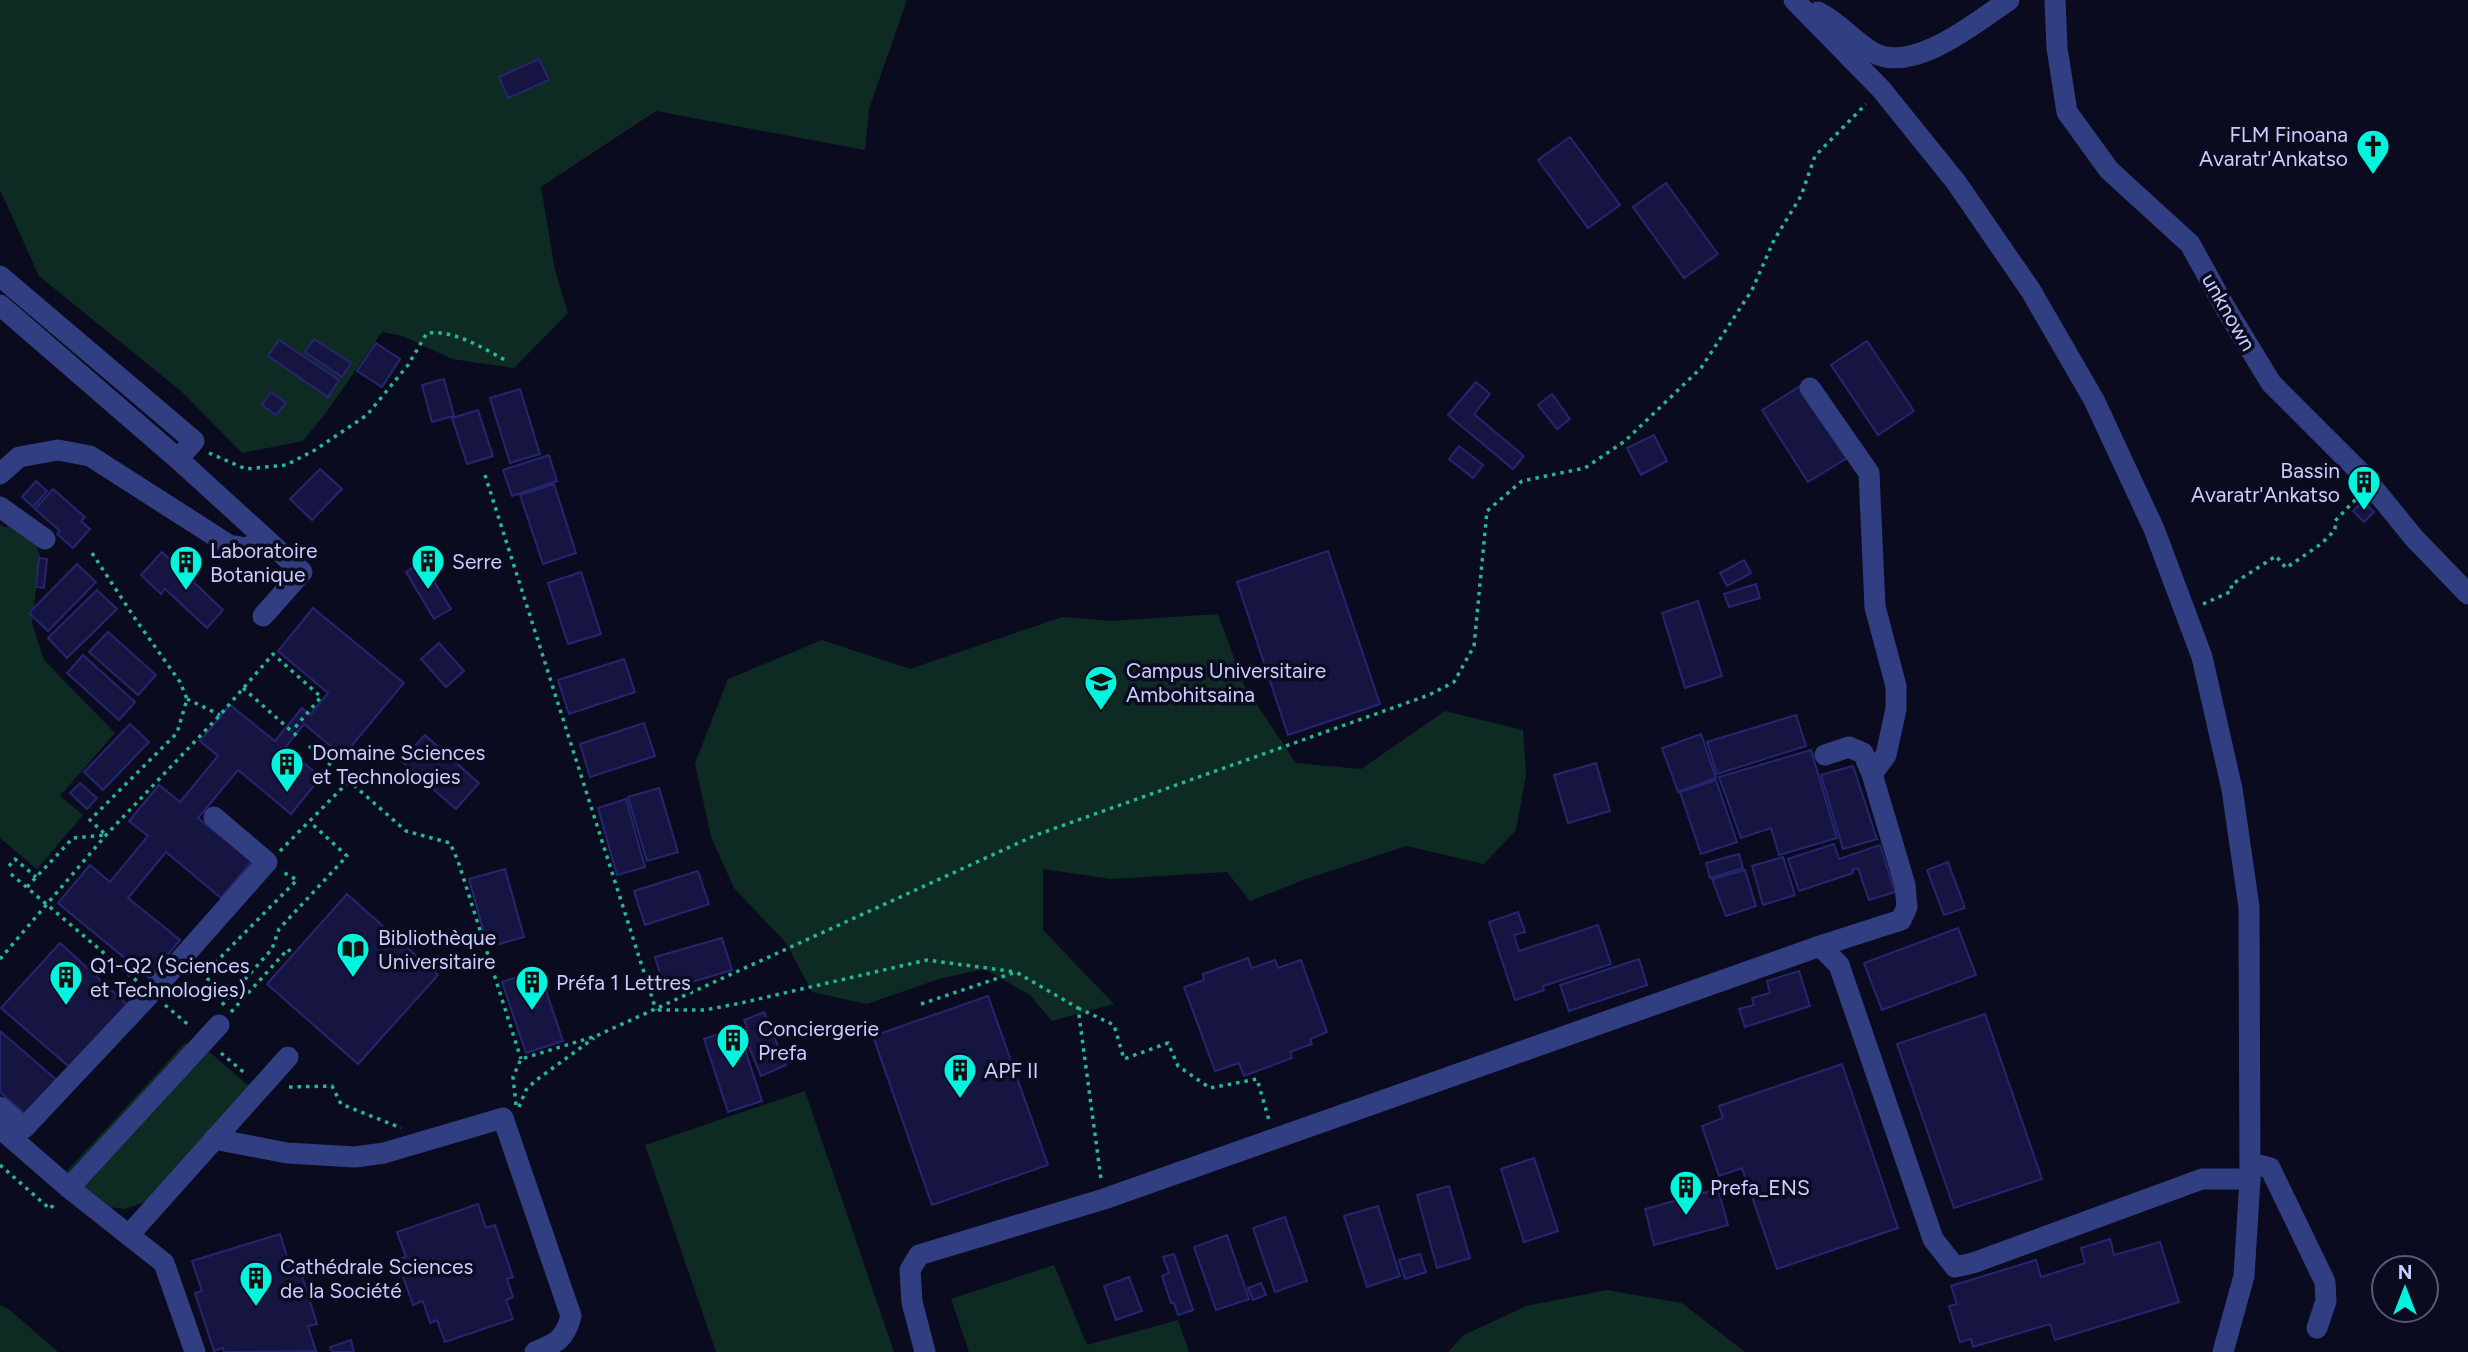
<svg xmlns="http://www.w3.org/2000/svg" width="2468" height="1352" font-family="Figtree,sans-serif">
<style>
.green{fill:#0d2a23}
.building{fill:#161542;stroke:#26256f;stroke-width:2}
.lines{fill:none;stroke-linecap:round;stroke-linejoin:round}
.path{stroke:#24b893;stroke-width:3.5;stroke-dasharray:3.5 5;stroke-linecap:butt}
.minor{stroke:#323e82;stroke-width:21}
.labels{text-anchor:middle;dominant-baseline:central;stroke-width:7;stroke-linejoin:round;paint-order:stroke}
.poi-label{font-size:21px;fill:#c9cdff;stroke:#0b0b1f;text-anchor:start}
.street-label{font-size:21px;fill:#c9cdff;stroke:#0b0b1f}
</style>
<rect width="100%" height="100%" fill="#0b0b1f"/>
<g class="green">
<polygon points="0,0 907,0 869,109 865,150 656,111 541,187 555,270 568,313 514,368 452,359 403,336 382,332 328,410 303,441 242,453 182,392 39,276 0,190"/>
<polygon points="0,525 5,527 17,525 34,536 40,556 32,623 44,660 115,733 60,796 83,815 37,869 0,838"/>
<polygon points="1218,614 1244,685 1296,763 1361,769 1445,711 1523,730 1526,775 1516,830 1484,864 1406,846 1306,879 1250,901 1227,872 1111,879 1043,869 1043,930 1114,1004 1052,1021 1030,995 984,969 939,979 867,1004 812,992 786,943 734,888 711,837 695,763 728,679 822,640 910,669 1062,617 1111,621"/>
<polygon points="197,1041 251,1088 148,1201 125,1209 102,1206 67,1171 184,1044"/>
<polygon points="805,1091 894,1352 716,1352 645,1145"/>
<polygon points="1054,1265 1087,1345 1178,1320 1189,1352 969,1352 951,1299"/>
<polygon points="1607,1290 1682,1303 1745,1352 1448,1352 1464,1335 1526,1306"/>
<polygon points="0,1305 11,1311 58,1352 0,1352"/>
</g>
<g class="building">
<polygon points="539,59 549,80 508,98 499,77"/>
<polygon points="1570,137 1620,205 1588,228 1538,160"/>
<polygon points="1666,183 1718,254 1684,278 1633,207"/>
<polygon points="314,339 351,363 342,377 305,352"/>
<polygon points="279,340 339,380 328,397 268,356"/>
<polygon points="1867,341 1914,411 1878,435 1831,365"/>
<polygon points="376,343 400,359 382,387 357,371"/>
<polygon points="444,379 454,416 432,422 422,385"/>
<polygon points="1476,382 1490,394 1474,414 1524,456 1513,469 1448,415"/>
<polygon points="1800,386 1847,458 1808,482 1762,410"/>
<polygon points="520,389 540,454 510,463 490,398"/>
<polygon points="271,392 286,403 276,415 262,405"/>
<polygon points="1552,394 1570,419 1557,429 1538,405"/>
<polygon points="478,410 493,456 467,464 452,418"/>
<polygon points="1654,435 1667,461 1641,475 1627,448"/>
<polygon points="1459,446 1483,465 1473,478 1449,459"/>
<polygon points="549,455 557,481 512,496 503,470"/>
<polygon points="320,469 342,489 312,520 290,499"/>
<polygon points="36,481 47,491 33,507 22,497"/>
<polygon points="554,484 576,553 543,564 520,495"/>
<polygon points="53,489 85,517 81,521 90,529 73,548 57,534 60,531 35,509"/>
<polygon points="2363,501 2374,512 2364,522 2353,511"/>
<polygon points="1328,551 1380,704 1288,735 1237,582"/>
<polygon points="162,552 223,610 207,628 165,589 161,594 141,575"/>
<polygon points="39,558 47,559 44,588 36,587"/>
<polygon points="1744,560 1751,573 1727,586 1720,573"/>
<polygon points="422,562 451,609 434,619 406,572"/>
<polygon points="77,564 96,582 48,631 29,613"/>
<polygon points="581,572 601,634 568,644 548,583"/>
<polygon points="1756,584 1760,598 1729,607 1724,594"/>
<polygon points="97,590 117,609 67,658 48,638"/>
<polygon points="1698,601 1722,676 1685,688 1662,613"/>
<polygon points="313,608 404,683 343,756 304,724 285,748 321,777 291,814 238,770 198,818 252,861 221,898 166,852 128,898 180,940 149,978 58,903 90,865 110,882 148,836 129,821 159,785 180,802 218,756 200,741 230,705 275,741 302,708 310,715 328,693 278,651"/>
<polygon points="108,632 156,675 138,695 89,652"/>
<polygon points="439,643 464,671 446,687 421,659"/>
<polygon points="83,655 135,702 119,720 67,673"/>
<polygon points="624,659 635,692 569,714 558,680"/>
<polygon points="1796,715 1806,746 1717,774 1707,742"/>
<polygon points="644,723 655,756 590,777 580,744"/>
<polygon points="130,724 149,742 103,790 84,772"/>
<polygon points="1701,734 1716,778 1678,792 1662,748"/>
<polygon points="425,735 479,783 456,809 401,761"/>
<polygon points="1811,750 1837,838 1779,855 1771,828 1741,838 1719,777"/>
<polygon points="1596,763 1610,811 1568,823 1554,775"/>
<polygon points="1853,766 1877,839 1843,849 1821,775"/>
<polygon points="1716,780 1737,842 1701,854 1680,792"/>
<polygon points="80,783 97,798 87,809 70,793"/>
<polygon points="659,788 678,852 647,861 628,797"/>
<polygon points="626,799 645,867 617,875 598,808"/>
<polygon points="1834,844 1839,859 1880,845 1895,892 1869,900 1858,868 1852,870 1853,873 1799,891 1788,859"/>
<polygon points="1739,854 1743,868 1710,878 1706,863"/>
<polygon points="1783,857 1795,895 1763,905 1752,866"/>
<polygon points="1948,862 1965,908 1944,915 1927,870"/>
<polygon points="505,869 524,937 488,947 469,879"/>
<polygon points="1745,870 1756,906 1726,916 1712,879"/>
<polygon points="698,871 709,904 645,925 634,891"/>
<polygon points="347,894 438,975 358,1064 267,984"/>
<polygon points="1518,912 1525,932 1514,935 1519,951 1598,925 1611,964 1543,986 1544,990 1515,1000 1489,922"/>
<polygon points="1958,928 1976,975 1882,1010 1864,963"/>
<polygon points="722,938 732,970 665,990 655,957"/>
<polygon points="60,943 130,1007 74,1071 1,1008"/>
<polygon points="1248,958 1252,968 1275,960 1278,968 1301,960 1327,1032 1310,1039 1312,1044 1290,1052 1292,1058 1244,1076 1239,1063 1215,1071 1184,987 1204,980 1203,974"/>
<polygon points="1639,959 1647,985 1569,1011 1560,985"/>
<polygon points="539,970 563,1041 526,1053 502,982"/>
<polygon points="1799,971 1810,1006 1745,1027 1739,1009 1754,1005 1752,998 1770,993 1767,981"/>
<polygon points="988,996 1048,1165 932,1205 873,1036"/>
<polygon points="764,1012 786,1065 761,1076 742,1030 747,1027 744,1020"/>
<polygon points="1985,1014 2042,1179 1954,1208 1897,1044"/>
<polygon points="738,1028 762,1101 728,1112 704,1039"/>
<polygon points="0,1031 58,1081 27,1116 0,1092"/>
<polygon points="1842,1064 1898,1228 1777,1269 1742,1168 1719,1176 1702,1126 1723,1118 1719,1106"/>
<polygon points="1534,1158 1558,1231 1524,1242 1501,1169"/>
<polygon points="1449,1186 1470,1258 1437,1268 1417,1195"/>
<polygon points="1718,1189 1728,1225 1654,1245 1645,1209"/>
<polygon points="478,1204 486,1228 495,1225 513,1277 507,1279 513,1297 506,1300 513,1319 445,1342 437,1320 430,1323 423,1301 413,1305 397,1259 406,1257 397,1232"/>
<polygon points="1378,1206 1400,1276 1367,1287 1344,1216"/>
<polygon points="1285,1217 1307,1281 1275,1292 1253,1228"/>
<polygon points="280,1234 290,1266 298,1263 317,1324 308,1326 316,1351 224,1352 223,1348 214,1351 195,1293 202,1291 192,1261"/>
<polygon points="1227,1235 1249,1299 1216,1310 1194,1247"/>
<polygon points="2110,1239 2114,1255 2160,1242 2179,1302 2055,1340 2050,1324 1973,1347 1971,1339 1960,1342 1949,1306 1957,1304 1951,1286 2036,1260 2041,1277 2085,1263 2081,1248"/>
<polygon points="1174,1254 1193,1310 1178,1315 1174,1303 1171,1303 1162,1276 1169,1273 1163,1257"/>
<polygon points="1420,1254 1426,1272 1405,1279 1399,1260"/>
<polygon points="1129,1277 1142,1311 1116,1320 1104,1286"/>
<polygon points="1261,1283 1266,1295 1253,1300 1248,1288"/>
<polygon points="351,1340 354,1352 332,1352 330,1347"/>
</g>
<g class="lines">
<g class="path">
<path d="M209,453L246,469L286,465L315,450L367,415L408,365L427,333C456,330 482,348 507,361"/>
<polyline points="485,475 656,1010"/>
<polyline points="92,553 136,620 180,682 187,699 177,733 90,820 106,835"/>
<polyline points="2203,604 2232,591 2231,585 2276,556 2286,568 2321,544 2331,534 2335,529 2335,521 2356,499"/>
<polyline points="243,688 297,736"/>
<polyline points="187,699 220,715"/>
<polyline points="309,746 406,831 450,843 458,861 521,1059"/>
<polyline points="280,851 348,782"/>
<polyline points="9,866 15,859 36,877"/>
<polyline points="11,874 138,982"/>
<polyline points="27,887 73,838 106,835"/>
<polyline points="0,959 106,835 220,715 273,654 321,697 292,731"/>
<polyline points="229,997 203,975 297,880 283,872"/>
<polyline points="921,1004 1016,972 1078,1008 1101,1179"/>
<polyline points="165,1005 191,1027"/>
<polyline points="222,1005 272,949 279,929 347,856 310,822"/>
<polyline points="1078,1008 1114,1025 1124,1059 1168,1043 1178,1066 1210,1088 1257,1079 1269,1120"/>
<polyline points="658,1010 705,1010 741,1003 927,960 1016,972"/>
<polyline points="231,1012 288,949 293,955"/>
<polyline points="221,1053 247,1075"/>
<polyline points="289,1087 332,1086 341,1104 401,1128"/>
<polyline points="516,1105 513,1077 521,1059 596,1036 1036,835 1429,695 1454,682 1474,646 1487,511 1522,481 1585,468 1625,441 1701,368 1752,290 1774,240 1801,196 1815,156 1866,104"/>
<polyline points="519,1107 526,1090 535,1081 594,1038"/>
<polyline points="0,1165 50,1209 56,1202"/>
</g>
<g class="minor">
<polyline points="1794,0 1881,89 1956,182 2031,291 2094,400 2154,529 2202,657 2232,789 2249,907 2250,1179 2244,1276 2223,1352"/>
<polyline points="2055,0 2057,48 2067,112 2109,170 2190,244 2226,309 2271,383 2362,474 2414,538 2468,594"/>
<path d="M1818,12C1839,22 1854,42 1874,53C1914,74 1978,21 2009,0"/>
<polyline points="0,276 194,441 178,459"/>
<polyline points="0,305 178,459 302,572 263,616"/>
<polyline points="1810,388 1869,473 1875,607 1896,686 1896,709 1886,755 1872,774"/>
<polyline points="0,474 19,457 58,450 90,456 229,545 247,548 265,538"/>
<polyline points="0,507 45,539"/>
<polyline points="1820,946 1839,965 1933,1239 1955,1267 1973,1263 2202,1179 2250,1179"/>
<polyline points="0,1107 24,1128 151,993 267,862 214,817"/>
<polyline points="0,1128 69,1188 164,1263 195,1352"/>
<path d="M214,1139L287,1153L355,1157L384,1153L503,1118L571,1316C565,1339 557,1343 535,1352"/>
<polyline points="2251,1163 2270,1168 2325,1282 2326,1301 2317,1328"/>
<polyline points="69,1188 219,1025"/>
<polyline points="129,1235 288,1057"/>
<polyline points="925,1352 912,1302 910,1270 919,1255 1104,1199 1820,946 1901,920 1907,907 1905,885 1872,774 1863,753 1849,747 1825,755"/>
</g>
</g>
<defs>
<symbol id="church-pin" viewBox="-11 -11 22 30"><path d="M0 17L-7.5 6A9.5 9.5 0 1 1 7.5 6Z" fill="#00f4de" stroke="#0b0b1f"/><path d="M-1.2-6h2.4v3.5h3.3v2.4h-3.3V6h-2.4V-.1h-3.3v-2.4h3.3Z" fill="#111"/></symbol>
<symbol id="building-pin" viewBox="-11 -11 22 30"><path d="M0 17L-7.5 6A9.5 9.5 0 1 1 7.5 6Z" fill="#00f4de" stroke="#0b0b1f"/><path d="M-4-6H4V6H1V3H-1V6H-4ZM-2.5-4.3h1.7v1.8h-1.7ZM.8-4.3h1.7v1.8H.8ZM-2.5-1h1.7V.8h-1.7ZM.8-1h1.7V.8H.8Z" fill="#111"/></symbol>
<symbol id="university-pin" viewBox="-11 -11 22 30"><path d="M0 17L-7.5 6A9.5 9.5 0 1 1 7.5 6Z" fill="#00f4de" stroke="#0b0b1f"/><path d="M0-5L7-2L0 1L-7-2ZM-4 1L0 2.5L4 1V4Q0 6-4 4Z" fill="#111"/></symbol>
<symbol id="library-pin" viewBox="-11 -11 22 30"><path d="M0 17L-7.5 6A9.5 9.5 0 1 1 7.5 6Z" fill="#00f4de" stroke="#0b0b1f"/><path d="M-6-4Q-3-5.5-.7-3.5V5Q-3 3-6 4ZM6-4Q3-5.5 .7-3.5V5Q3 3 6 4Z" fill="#111"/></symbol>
</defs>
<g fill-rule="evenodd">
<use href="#church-pin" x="2354" y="127" width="38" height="52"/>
<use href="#building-pin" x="2345" y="463" width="38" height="52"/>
<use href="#building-pin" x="409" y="542" width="38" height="52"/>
<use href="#building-pin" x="167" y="543" width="38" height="52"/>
<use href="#university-pin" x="1082" y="663" width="38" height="52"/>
<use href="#building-pin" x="268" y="745" width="38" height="52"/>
<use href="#library-pin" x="334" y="930" width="38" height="52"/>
<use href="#building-pin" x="47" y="958" width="38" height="52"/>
<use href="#building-pin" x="513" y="963" width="38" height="52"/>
<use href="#building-pin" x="714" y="1021" width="38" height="52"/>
<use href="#building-pin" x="941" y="1051" width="38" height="52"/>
<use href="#building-pin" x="1667" y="1168" width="38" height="52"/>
<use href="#building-pin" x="237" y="1259" width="38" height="52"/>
</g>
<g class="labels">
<g class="poi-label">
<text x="2348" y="134" text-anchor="end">FLM Finoana<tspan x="2348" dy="24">Avaratr'Ankatso</tspan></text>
<text x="2340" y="470" text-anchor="end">Bassin<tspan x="2340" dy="24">Avaratr'Ankatso</tspan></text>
<text x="210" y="550">Laboratoire<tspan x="210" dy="24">Botanique</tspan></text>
<text x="452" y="561">Serre</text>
<text x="1126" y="670">Campus Universitaire<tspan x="1126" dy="24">Ambohitsaina</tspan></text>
<text x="312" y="752">Domaine Sciences<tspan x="312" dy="24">et Technologies</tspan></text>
<text x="378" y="937">Bibliothèque<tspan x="378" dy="24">Universitaire</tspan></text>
<text x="90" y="965">Q1-Q2 (Sciences<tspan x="90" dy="24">et Technologies)</tspan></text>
<text x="556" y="982">Préfa 1 Lettres</text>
<text x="758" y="1028">Conciergerie<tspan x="758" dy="24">Prefa</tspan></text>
<text x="984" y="1070">APF II</text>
<text x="1710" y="1187">Prefa_ENS</text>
<text x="280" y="1266">Cathédrale Sciences<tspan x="280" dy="24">de la Société</tspan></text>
</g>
<g class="street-label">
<text transform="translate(2229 312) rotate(60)">unknown</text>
</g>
</g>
<g transform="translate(2405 1289)"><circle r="33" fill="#0b0b1f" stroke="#575979" stroke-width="2"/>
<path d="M0-5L12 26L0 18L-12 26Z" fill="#00f4de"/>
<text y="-10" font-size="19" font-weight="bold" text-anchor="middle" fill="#c9cdff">N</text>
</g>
</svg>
